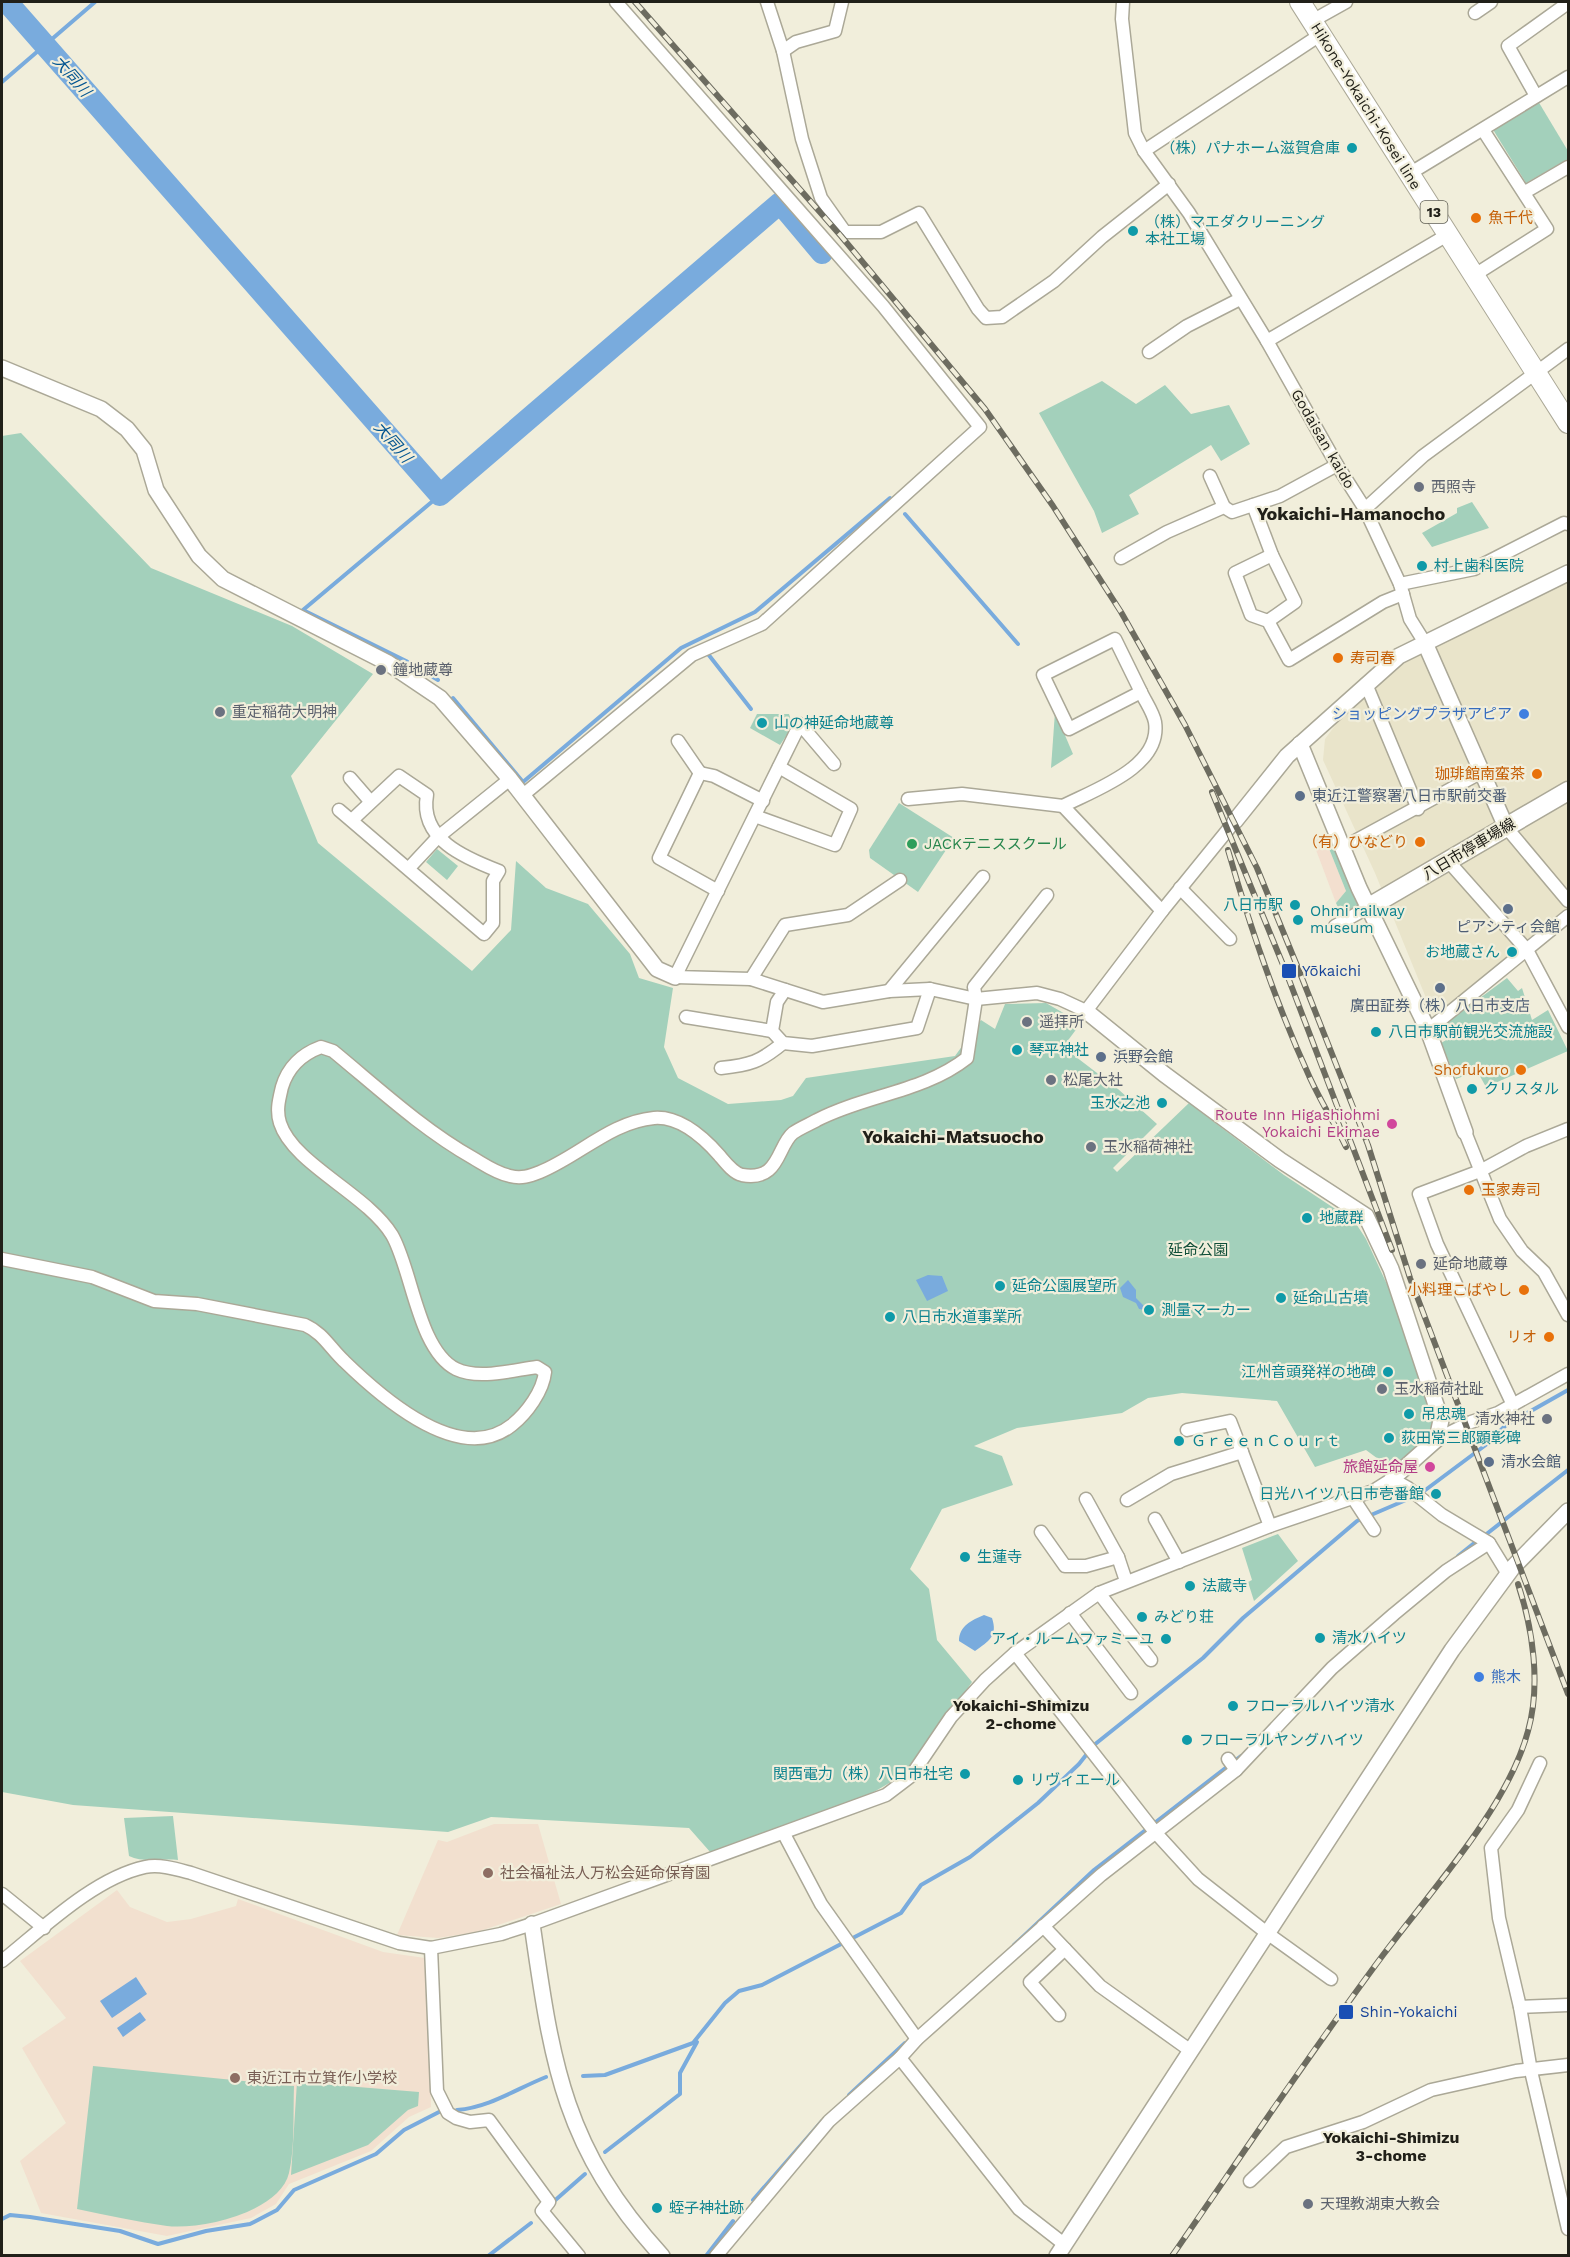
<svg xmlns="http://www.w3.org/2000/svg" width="1570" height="2257" font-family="'Work Sans','Noto Sans JP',sans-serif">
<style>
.built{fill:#e9e4ca}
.industrial{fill:#f3dfcf}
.education{fill:#f2e0cf}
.green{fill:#a3d0bb}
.water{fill:#79abdd}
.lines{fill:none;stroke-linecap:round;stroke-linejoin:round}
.stream{stroke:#79abdd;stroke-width:4}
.river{stroke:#79abdd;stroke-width:22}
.minor-casing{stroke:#aba897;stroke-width:15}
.tertiary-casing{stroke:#aba897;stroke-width:18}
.secondary-casing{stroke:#aba897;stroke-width:21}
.primary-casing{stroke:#aba897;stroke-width:22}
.minor{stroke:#fff;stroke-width:12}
.tertiary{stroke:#fff;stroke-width:15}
.secondary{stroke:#fff;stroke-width:18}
.primary{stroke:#fff;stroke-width:20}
.rail-casing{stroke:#6d6c60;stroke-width:6}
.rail{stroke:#f1eedb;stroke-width:4;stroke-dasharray:11;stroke-linecap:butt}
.culture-dot{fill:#0f9aa8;stroke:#f1eedb;stroke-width:2}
.food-dot{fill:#e8710a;stroke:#f1eedb;stroke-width:2}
.worship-dot{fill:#6b7280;stroke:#f1eedb;stroke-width:2}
.shop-dot{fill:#3f7fe0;stroke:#f1eedb;stroke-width:2}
.service-dot{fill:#5c6f8a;stroke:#f1eedb;stroke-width:2}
.leisure-dot{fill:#2e9e5b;stroke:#f1eedb;stroke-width:2}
.transit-dot{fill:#1a4fb4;stroke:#f1eedb;stroke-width:2}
.hotel-dot{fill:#d1479c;stroke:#f1eedb;stroke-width:2}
.education-dot{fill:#8d6e63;stroke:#f1eedb;stroke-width:2}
.labels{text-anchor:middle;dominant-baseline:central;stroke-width:4.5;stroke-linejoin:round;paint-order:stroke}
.shield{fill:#f1eedb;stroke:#5f5e53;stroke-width:1.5}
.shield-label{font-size:14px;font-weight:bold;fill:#212019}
.street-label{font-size:15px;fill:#212019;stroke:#f1eedb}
.culture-label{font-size:15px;fill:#0d838f;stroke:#f1eedb;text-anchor:start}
.food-label{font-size:15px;fill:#c56008;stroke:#f1eedb;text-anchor:end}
.worship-label{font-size:15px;fill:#5b616d;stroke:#f1eedb;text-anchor:start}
.shop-label{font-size:15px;fill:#366cbe;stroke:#f1eedb;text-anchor:end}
.service-label{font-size:15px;fill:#4e5e75;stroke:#f1eedb;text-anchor:start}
.leisure-label{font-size:15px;fill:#27864d;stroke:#f1eedb;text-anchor:start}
.transit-label{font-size:15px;fill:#164399;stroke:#f1eedb;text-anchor:start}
.hotel-label{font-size:15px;fill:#b23c85;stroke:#f1eedb;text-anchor:end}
.park-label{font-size:15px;fill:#114f39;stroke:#f1eedb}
.education-label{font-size:15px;fill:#785e54;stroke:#f1eedb;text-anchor:start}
.water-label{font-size:16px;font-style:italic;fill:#005490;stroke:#f1eedb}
.neighbourhood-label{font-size:16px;font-weight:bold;fill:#212019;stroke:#f1eedb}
.quarter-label{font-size:18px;font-weight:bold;fill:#212019;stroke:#f1eedb}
</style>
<rect width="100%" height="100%" fill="#f1eedb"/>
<polygon class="built" points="1568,573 1568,916 1527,950 1433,1015 1375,873 1323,760 1325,739 1366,684 1425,643"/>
<polygon class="industrial" points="1324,836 1346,891 1336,903 1313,842"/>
<g class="education">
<polygon points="494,1824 538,1824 561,1904 477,1932 438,1938 397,1935 438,1840 447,1842"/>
<polygon points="117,1890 130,1907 167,1922 191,1919 236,1906 238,1899 383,1952 425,1958 428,1971 431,2107 409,2117 371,2151 289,2184 276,2204 251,2218 167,2236 41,2213 20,2161 66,2123 22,2048 66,2018 20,1961"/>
</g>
<g class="green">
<polygon points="1538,101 1568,151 1568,159 1526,183 1492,128"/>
<polygon points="1102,381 1136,404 1165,385 1191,414 1229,405 1250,444 1221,461 1211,445 1129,495 1139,514 1102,533 1094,511 1039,413"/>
<polygon points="21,433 151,568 292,626 373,674 291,776 318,843 472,971 511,930 516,861 546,888 588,904 630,954 639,978 673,988 664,1047 678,1078 728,1104 781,1100 793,1096 806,1078 955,1056 981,1020 995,1029 1005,1004 1046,1003 1081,1023 1063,1047 1118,1089 1157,1124 1113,1168 1117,1172 1189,1103 1284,1175 1355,1222 1366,1239 1397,1306 1436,1420 1431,1433 1393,1470 1366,1450 1315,1467 1277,1401 1182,1393 1148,1398 1122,1413 1017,1428 974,1446 1002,1456 1013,1485 942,1509 910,1569 929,1589 937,1640 972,1682 910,1771 860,1800 711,1853 689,1828 491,1817 448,1832 73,1805 2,1792 2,436"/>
<polygon points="1472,502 1489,528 1432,547 1422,533 1457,513 1457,508"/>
<polygon points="1055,712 1073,754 1051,768"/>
<polygon points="757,714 789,714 793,726 780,745 750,728"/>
<polygon points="899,803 954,838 918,892 870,858 869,850"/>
<polygon points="1328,835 1358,902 1356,908 1342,916 1336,903 1346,891 1324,836"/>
<polygon points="437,849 458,866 447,880 426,862"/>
<polygon points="1507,978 1518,991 1522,988 1532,1020 1548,1010 1568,1051 1486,1087 1477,1071 1456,1079 1441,1043 1455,1035 1446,1023"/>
<polygon points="1278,1534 1298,1561 1254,1601 1248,1582 1252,1580 1242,1548"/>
<path d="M173,1816L178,1860C162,1858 143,1863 129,1856L124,1818Z"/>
<path d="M93,2066L294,2086C293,2113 295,2148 289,2173C280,2212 201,2230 167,2226C137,2222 107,2215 77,2209Z"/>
<polygon points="297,2082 419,2092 418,2106 408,2110 368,2145 291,2175"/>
</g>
<g class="water">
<polygon points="928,1275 942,1276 948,1291 927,1301 916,1280"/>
<polygon points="1128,1280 1136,1290 1136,1298 1145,1307 1145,1310 1139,1309 1136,1303 1123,1297 1120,1288"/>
<path d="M984,1615L992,1618C998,1636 989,1641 975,1651L959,1641C959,1626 972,1620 984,1615Z"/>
<polygon points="136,1977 147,1994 112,2018 100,2001"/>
<polygon points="140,2012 146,2020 123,2037 117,2028"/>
</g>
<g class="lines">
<g class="stream">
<polyline points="2,82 95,2"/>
<polyline points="905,514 1018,644"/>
<polyline points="708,654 751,709"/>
<polyline points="438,680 406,661 303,610 440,495"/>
<polyline points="453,698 523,782 681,648 755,612 890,498"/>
<polyline points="1420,1494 1487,1444 1506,1425 1568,1390"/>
<polyline points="1484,1536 1568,1470"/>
<polyline points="1458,1556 1478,1540"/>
<polyline points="1014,1945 1094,1870 1241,1756"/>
<polyline points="583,2076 605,2075 693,2043 725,2003 739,1991 762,1985 901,1913 921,1885 970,1857 1038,1803 1079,1764 1094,1745 1203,1658 1243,1618 1357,1521 1413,1497"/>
<polyline points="849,2095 905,2043"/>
<path d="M457,2110C490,2107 516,2089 546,2077"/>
<polyline points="605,2152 680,2094 680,2073 697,2042"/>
<polyline points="753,2200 822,2121"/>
<polyline points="552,2203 585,2174"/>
<polyline points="2,2219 10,2215 30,2217 120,2231 158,2244 206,2231 250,2224 277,2210 294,2190 376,2154 404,2130 439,2112"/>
<polyline points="488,2256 531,2223"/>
<polyline points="706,2256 733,2221"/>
</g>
<polyline class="river" points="7,2 440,495 780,203 822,253"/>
<defs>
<g id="minor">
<polyline points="767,2 783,51 796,42 835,31 842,2"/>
<polyline points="1123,2 1122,19 1135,133 1144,151 1189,213 1267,341 1337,465 1365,509 1400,584 1410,619 1425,643"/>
<polyline points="1475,13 1491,2"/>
<polyline points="1312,21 1346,2"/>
<polyline points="783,51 802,139 821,198 845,232 881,232 919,213 978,309 986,318 1002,317 1054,281 1102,237 1169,184"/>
<polyline points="1536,96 1508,46 1568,3"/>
<polyline points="1144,151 1320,35"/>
<polyline points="1409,174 1568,77"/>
<polyline points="1525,192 1568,167"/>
<polyline points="1473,276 1547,229 1483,130"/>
<polyline points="1267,341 1449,234"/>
<polyline points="1149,352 1187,326 1240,299"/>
<polyline points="1210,476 1224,507"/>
<polyline points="1253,505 1272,555 1295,602 1268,621"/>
<polyline points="1365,509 1423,456 1568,349"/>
<polyline points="1272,555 1235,573 1251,615 1268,621 1289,660 1383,602 1403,594"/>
<polyline points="1121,558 1167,532 1224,507 1232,512 1280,496 1337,465"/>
<polyline points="1400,584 1474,569 1564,523 1568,524"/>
<polygon points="1115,639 1141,692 1069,729 1043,675"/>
<polyline points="1366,684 1418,809"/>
<path d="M1141,692C1145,701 1153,712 1155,722C1162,767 1094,790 1063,806L1162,911"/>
<polyline points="678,741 700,773"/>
<polyline points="834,764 800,724 675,977 751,979 823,1002 889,991 930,989 976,999 1037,993 1060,999 1086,1011 1162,911 1235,821"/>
<polyline points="350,778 370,801"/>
<polyline points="523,795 692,655 762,624 980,427 883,306 616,2"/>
<polyline points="908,799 962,794 1063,806"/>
<path d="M339,810L484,934L493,923V881L499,871C465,858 419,839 427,795L399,776L352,820"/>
<polyline points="755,816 835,845 851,809 779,767"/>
<polyline points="1506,827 1568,901"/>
<polyline points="1342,848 1482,772"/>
<polyline points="1449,862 1527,950 1568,1027"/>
<polyline points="409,868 438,837 510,779"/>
<polyline points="1180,888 1230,939"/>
<polyline points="718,891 659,858 700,773 714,776 763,801"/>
<polyline points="1335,926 1369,907"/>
<polyline points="751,979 785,925 848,915 900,880"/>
<polyline points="785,990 777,1002 772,1031 783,1043 812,1046 917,1028 930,989"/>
<polyline points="889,991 983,877"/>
<polyline points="686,1017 772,1031"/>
<polyline points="1428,1030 1568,916"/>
<path d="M721,1068C750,1065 760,1062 783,1043"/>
<polyline points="1465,1132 1500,1219 1522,1251 1544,1272 1568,1315"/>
<path d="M2,1259L92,1277L154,1301L197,1304L305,1325C323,1333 330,1348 344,1361C382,1398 460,1467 512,1425C527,1413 543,1391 545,1372L537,1367C513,1370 479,1380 456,1369C418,1350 412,1269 392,1235C367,1194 293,1164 280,1123C276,1110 279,1100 282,1087C288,1067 302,1054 321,1047L333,1051C378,1088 422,1129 473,1158C485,1165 496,1173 510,1176C521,1179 530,1176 540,1172C579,1156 611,1122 654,1118C679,1116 703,1137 719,1155C725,1162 733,1173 742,1175C780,1182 777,1146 793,1133C800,1128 810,1124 817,1120C865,1095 924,1092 967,1058L976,999L974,987L1047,895"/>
<polyline points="1513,1405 1437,1244 1419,1194 1480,1171 1526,1146 1568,1129"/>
<polyline points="1187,1430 1230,1421 1242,1452"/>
<polyline points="1437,1439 1471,1422 1498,1413 1568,1374"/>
<polyline points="1353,1498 1374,1530"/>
<polyline points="1086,1499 1118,1557 1126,1581"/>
<polyline points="1127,1500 1171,1474 1242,1452 1270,1526"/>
<polyline points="1155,1519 1179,1562"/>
<polyline points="1041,1532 1065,1566 1086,1566 1118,1557"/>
<polyline points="1099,1593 1151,1660"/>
<polyline points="1070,1613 1131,1693"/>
<polyline points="1015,1653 1155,1832 1198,1879 1267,1933 1331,1979"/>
<polyline points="1228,1759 1236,1770"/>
<polyline points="1540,1763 1518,1810 1491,1848 1499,1918 1520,2007 1531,2071 1568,2229"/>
<polyline points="784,1834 821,1904 917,2039"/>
<polyline points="2,1894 44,1928"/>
<polyline points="1043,1926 1100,1986 1191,2051"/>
<polyline points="431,1948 437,2091 448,2113 456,2118 470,2122 489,2120 549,2202 542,2211 579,2256"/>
<path d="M2,1961C42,1929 94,1878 145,1867C160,1864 176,1869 191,1873L399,1943L431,1948L501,1934L532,1924L886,1795L911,1776L951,1717L985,1680L1015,1653L1099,1593L1270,1526L1373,1491L1392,1479L1408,1488L1442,1515L1489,1543L1508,1574"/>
<polyline points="1520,2007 1568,2005"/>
<polyline points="1059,2015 1030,1982 1065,1949"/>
<polyline points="900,2058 1019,2209 1064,2244"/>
<polyline points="1250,2181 1286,2147 1363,2122 1431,2090 1516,2071 1568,2065"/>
<polyline points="716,2256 829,2121 900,2058 917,2039 1101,1875 1236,1770 1332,1668 1394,1614 1446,1571 1489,1543"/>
</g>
<g id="tertiary">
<polyline points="2,368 101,409 127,429 144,450 156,490 199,556 223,579 388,663 440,698 510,779 657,969 675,977"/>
<polyline points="1425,643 1506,827"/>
<polyline points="1300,744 1359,888 1428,1030 1465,1132"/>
<polyline points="1235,821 1287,756 1399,656 1568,573"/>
<polyline points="1086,1011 1164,1074 1280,1160 1366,1216 1391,1269 1441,1420 1437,1439 1392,1479"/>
<path d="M532,1924C552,2063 563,2148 662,2256"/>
<polyline points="1057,2256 1452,1650 1513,1567 1568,1511"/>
</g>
<polyline id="secondary" points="1369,907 1568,791"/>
<polyline id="primary" points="1300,2 1568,423"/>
</defs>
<use href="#minor" class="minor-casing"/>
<use href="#tertiary" class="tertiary-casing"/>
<use href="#secondary" class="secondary-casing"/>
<use href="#primary" class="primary-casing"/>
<use href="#minor" class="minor"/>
<use href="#tertiary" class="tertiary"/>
<use href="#secondary" class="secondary"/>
<use href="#primary" class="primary"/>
<defs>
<g id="rail">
<polyline points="635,2 841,236 985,409 1053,506 1121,612 1185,725 1257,868 1298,968 1368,1145 1410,1278 1568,1694"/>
<polyline points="1212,792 1286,972 1392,1250"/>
<path d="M1228,850C1250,927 1277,1006 1310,1078C1321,1102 1335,1124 1346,1147"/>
<path d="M1172,2256C1242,2155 1310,2053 1383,1955C1430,1892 1508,1807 1528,1731C1541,1685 1533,1629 1518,1584"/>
</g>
</defs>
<use href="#rail" class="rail-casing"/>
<use href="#rail" class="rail"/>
</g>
<g class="culture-dot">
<circle cx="1352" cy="148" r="6"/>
<circle cx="1133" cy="231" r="6"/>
<circle cx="1422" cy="566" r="6"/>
<circle cx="762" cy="723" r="6"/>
<circle cx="1295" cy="905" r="6"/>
<circle cx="1298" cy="920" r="6"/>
<circle cx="1512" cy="952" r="6"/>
<circle cx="1376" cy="1032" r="6"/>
<circle cx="1017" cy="1050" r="6"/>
<circle cx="1472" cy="1089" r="6"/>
<circle cx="1162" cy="1103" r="6"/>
<circle cx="1307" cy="1218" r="6"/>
<circle cx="1000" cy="1286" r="6"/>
<circle cx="1281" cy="1298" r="6"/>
<circle cx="1149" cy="1310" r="6"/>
<circle cx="890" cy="1317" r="6"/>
<circle cx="1388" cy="1372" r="6"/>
<circle cx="1409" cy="1414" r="6"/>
<circle cx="1389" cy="1438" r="6"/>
<circle cx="1179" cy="1441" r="6"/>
<circle cx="1436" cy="1494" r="6"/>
<circle cx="965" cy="1557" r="6"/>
<circle cx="1190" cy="1586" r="6"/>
<circle cx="1142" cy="1617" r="6"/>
<circle cx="1320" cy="1638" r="6"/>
<circle cx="1166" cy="1639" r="6"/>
<circle cx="1233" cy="1706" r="6"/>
<circle cx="1187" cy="1740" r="6"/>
<circle cx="965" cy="1774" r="6"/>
<circle cx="1018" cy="1780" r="6"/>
<circle cx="657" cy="2208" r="6"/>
</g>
<g class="food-dot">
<circle cx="1476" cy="218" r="6"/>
<circle cx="1338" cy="658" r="6"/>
<circle cx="1537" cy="774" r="6"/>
<circle cx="1420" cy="842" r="6"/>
<circle cx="1521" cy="1070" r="6"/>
<circle cx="1469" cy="1190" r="6"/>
<circle cx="1524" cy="1290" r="6"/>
<circle cx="1549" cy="1337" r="6"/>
</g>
<g class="worship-dot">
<circle cx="1419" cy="487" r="6"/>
<circle cx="381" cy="670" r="6"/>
<circle cx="220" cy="712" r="6"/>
<circle cx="1027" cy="1022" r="6"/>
<circle cx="1051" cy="1080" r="6"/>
<circle cx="1091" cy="1147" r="6"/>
<circle cx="1421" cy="1264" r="6"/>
<circle cx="1382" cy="1389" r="6"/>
<circle cx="1547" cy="1419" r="6"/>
<circle cx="1308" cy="2204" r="6"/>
</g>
<g class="shop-dot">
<circle cx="1524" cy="714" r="6"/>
<circle cx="1479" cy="1677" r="6"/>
</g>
<g class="service-dot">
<circle cx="1300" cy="796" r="6"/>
<circle cx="1508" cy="909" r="6"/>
<circle cx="1440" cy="988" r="6"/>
<circle cx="1101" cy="1057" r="6"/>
<circle cx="1489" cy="1462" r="6"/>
</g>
<circle class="leisure-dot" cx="912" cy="844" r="6"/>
<g class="transit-dot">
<rect x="1281" y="963" width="16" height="16" rx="3"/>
<rect x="1338" y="2004" width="16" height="16" rx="3"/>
</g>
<g class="hotel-dot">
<circle cx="1392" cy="1124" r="6"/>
<circle cx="1430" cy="1467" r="6"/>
</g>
<g class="education-dot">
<circle cx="488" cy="1873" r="6"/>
<circle cx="235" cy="2078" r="6"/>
</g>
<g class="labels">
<rect class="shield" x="1420.5" y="201" width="27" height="22" rx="4.5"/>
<g class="shield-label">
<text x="1434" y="212">13</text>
</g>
<g class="street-label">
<text transform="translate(1366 106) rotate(58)">Hikone-Yokaichi-Kosei line</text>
<text transform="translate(1323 439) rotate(60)">Godaisan kaido</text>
<text transform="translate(1469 849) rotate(-31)">八日市停車場線</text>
</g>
<g class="culture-label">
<text x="1340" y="148" text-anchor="end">（株）パナホーム滋賀倉庫</text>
<text x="1145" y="222">（株）マエダクリーニング<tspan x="1145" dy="17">本社工場</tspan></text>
<text x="1434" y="566">村上歯科医院</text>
<text x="774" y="723">山の神延命地蔵尊</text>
<text x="1283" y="905" text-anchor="end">八日市駅</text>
<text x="1310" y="911">Ohmi railway<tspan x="1310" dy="17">museum</tspan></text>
<text x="1500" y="952" text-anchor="end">お地蔵さん</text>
<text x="1388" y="1032">八日市駅前観光交流施設</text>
<text x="1029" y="1050">琴平神社</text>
<text x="1484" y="1089">クリスタル</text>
<text x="1150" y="1103" text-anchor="end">玉水之池</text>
<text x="1319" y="1218">地蔵群</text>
<text x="1012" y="1286">延命公園展望所</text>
<text x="1293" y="1298">延命山古墳</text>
<text x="1161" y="1310">測量マーカー</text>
<text x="902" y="1317">八日市水道事業所</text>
<text x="1376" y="1372" text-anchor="end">江州音頭発祥の地碑</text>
<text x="1421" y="1414">吊忠魂</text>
<text x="1401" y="1438">荻田常三郎顕彰碑</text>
<text x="1191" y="1441">ＧｒｅｅｎＣｏｕｒｔ</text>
<text x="1424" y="1494" text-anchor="end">日光ハイツ八日市壱番館</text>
<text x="977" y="1557">生蓮寺</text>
<text x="1202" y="1586">法蔵寺</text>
<text x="1154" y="1617">みどり荘</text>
<text x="1332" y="1638">清水ハイツ</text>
<text x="1154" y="1639" text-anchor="end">アイ・ルームファミーユ</text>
<text x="1245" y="1706">フローラルハイツ清水</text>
<text x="1199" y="1740">フローラルヤングハイツ</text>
<text x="953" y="1774" text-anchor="end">関西電力（株）八日市社宅</text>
<text x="1030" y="1780">リヴィエール</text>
<text x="669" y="2208">蛭子神社跡</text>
</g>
<g class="food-label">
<text x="1488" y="218" text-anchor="start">魚千代</text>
<text x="1350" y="658" text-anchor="start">寿司春</text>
<text x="1525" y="774">珈琲館南蛮茶</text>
<text x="1408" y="842">（有）ひなどり</text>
<text x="1509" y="1070">Shofukuro</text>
<text x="1481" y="1190" text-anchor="start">玉家寿司</text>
<text x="1512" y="1290">小料理こばやし</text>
<text x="1537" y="1337">リオ</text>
</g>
<g class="worship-label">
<text x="1431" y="487">西照寺</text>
<text x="393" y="670">鐘地蔵尊</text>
<text x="232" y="712">重定稲荷大明神</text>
<text x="1039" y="1022">遥拝所</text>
<text x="1063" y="1080">松尾大社</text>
<text x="1103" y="1147">玉水稲荷神社</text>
<text x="1433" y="1264">延命地蔵尊</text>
<text x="1394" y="1389">玉水稲荷社趾</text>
<text x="1535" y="1419" text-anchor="end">清水神社</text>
<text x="1320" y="2204">天理教湖東大教会</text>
</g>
<g class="shop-label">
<text x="1512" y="714">ショッピングプラザアピア</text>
<text x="1491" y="1677" text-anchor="start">熊木</text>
</g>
<g class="service-label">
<text x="1312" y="796">東近江警察署八日市駅前交番</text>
<text x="1508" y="927" text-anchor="middle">ピアシティ会館</text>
<text x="1440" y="1006" text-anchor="middle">廣田証券（株）八日市支店</text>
<text x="1113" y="1057">浜野会館</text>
<text x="1501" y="1462">清水会館</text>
</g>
<g class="leisure-label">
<text x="924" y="844">JACKテニススクール</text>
</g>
<g class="transit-label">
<text x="1302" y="971">Yōkaichi</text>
<text x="1360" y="2012">Shin-Yokaichi</text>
</g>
<g class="hotel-label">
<text x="1380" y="1115">Route Inn Higashiohmi<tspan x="1380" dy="17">Yokaichi Ekimae</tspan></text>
<text x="1418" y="1467">旅館延命屋</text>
</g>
<g class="park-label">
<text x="1198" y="1250">延命公園</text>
</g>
<g class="education-label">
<text x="500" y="1873">社会福祉法人万松会延命保育園</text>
<text x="247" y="2078">東近江市立箕作小学校</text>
</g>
<g class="water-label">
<text transform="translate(72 76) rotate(49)">大同川</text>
<text transform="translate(393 442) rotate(49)">大同川</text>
</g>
<g class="neighbourhood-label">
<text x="1021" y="1705">Yokaichi-Shimizu<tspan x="1021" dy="18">2-chome</tspan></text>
<text x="1391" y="2137">Yokaichi-Shimizu<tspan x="1391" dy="18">3-chome</tspan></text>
</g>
<g class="quarter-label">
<text x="1351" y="513">Yokaichi-Hamanocho</text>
<text x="953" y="1136">Yokaichi-Matsuocho</text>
</g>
</g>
<rect width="1570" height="2257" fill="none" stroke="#212019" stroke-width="6"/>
</svg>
